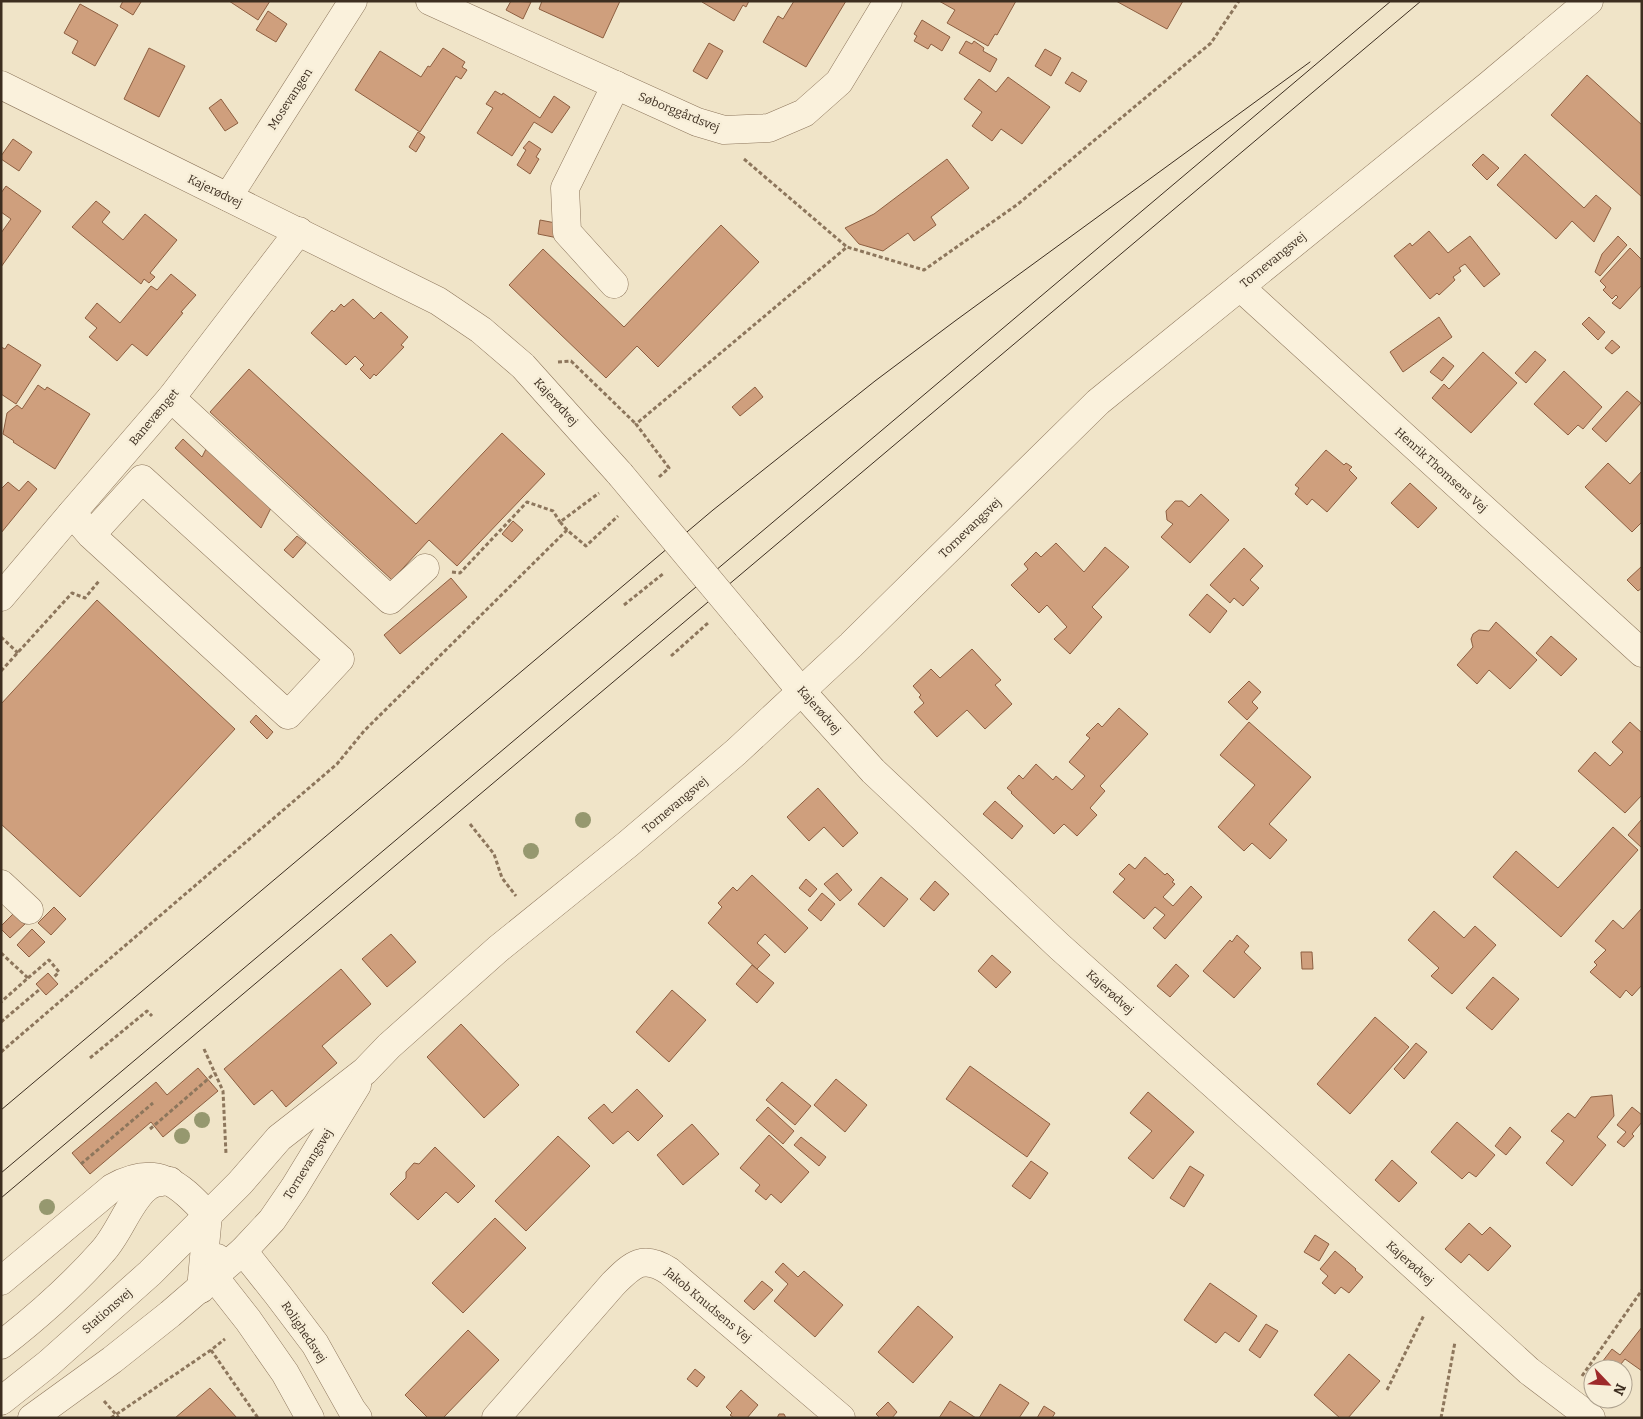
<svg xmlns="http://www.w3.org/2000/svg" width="1643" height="1419" font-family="Bitter,serif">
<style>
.building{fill:#cf9f7d;stroke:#8d5f41}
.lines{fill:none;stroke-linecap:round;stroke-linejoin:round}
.minor-casing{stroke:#8d765c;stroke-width:29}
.path{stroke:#8d765c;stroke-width:3;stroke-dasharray:4 2.5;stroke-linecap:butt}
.minor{stroke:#faf1dc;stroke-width:28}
.tram{stroke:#3d2e20;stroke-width:1}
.minor-bridge-casing{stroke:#8d765c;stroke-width:29;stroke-linecap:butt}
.minor-bridge{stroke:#faf1dc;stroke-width:28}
.tree{fill:#96986f}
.labels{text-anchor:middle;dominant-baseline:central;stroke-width:5;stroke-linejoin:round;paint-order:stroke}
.street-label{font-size:12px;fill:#3d2e20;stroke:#f7eed8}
</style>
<rect width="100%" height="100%" fill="#f0e4c8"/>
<g class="building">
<polygon points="123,1 139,1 141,2 133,15 120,7"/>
<polygon points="229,1 270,1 258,20"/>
<polygon points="511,1 531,2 523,19 506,10"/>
<polygon points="542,1 620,1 603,38 539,9"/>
<polygon points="703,1 749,1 746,7 743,5 734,21 702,2"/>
<polygon points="794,1 846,1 806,67 763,42 778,16 783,19"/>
<polygon points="939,1 1016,1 997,35 995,34 988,46 947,23 955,10"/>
<polygon points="1116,1 1183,1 1167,29"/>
<polygon points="80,4 118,25 95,66 72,53 78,41 64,33"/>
<polygon points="268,11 287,24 276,42 256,30"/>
<polygon points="922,20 950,37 942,51 931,44 928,49 914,41 917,36 914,34"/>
<polygon points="966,41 972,44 974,41 984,48 983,51 997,59 990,72 959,53"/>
<polygon points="709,43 723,51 707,79 693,71"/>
<polygon points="149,48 185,66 159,117 124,99"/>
<polygon points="443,48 465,62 462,67 467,70 461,79 456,76 420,132 355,90 380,51 421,77 428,66 430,67"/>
<polygon points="1045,49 1061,58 1051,76 1035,66"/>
<polygon points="1072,72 1087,81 1080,92 1065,83"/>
<polygon points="1587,75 1642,125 1642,197 1551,115"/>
<polygon points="1008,77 1050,107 1022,144 1001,129 992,141 972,126 982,112 964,99 979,79 996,92"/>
<polygon points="495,91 502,95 503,93 540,118 554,96 570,107 552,133 534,122 512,156 477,133 493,108 486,104"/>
<polygon points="221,99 238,123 225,131 209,108"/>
<polygon points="418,132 425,137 416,152 409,147"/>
<polygon points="13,139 32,152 19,171 1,159 1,156"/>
<polygon points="529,141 541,149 536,157 539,159 530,174 517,165 526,150 523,148"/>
<polygon points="1483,154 1499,168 1487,180 1472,165"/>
<polygon points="1525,154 1584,208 1596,195 1611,208 1594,242 1572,221 1556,239 1497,185"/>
<polygon points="947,159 969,188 931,217 936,225 914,241 908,233 883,251 859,244 845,228 874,214"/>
<polygon points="6,186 41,211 1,267 1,233 11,219 1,212 1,193"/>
<polygon points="96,201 110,212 102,222 123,240 145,214 177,240 150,273 155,277 149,283 144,279 141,284 72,227"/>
<polygon points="540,220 561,224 558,238 538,234"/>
<polygon points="721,225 759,262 658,367 637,346 606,378 509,285 543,249 624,327"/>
<polygon points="1429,231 1448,253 1470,236 1500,274 1484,287 1465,264 1459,268 1461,271 1453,277 1455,280 1439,295 1437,293 1430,299 1394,256 1410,243 1412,246"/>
<polygon points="1618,236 1627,245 1600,276 1595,272 1602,254"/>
<polygon points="1630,248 1642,260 1642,285 1620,309 1612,303 1618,297 1616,295 1612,299 1603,290 1606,287 1600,281"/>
<polygon points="171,274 196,295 181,312 183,313 147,356 132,344 117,361 89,337 97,328 85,318 97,303 120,323 151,286 157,290"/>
<polygon points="353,299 374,319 381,312 408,337 401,345 404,347 376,376 374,374 370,379 360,369 364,365 355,356 346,365 311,333 332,310 334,312 341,304 344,307"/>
<polygon points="1439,317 1452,337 1403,372 1390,352"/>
<polygon points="1589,317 1605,332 1598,340 1582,324"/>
<polygon points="1612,340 1620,347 1612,354 1605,348"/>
<polygon points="8,344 41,365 16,404 1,394 1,347 5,349"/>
<polygon points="1535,351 1546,360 1526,383 1515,373"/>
<polygon points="1483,352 1517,383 1471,433 1432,398 1444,384 1449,389"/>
<polygon points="1443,357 1454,366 1442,381 1430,372"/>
<polygon points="249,369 416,524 502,433 545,474 457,566 429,540 392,580 210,412"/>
<polygon points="1564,371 1602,407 1583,429 1578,425 1568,435 1534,404"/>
<polygon points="38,385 45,390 47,387 90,414 55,469 13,442 14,441 3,434 7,413 17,405 22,409"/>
<polygon points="755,387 763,397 740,416 732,407"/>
<polygon points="1627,391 1641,403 1606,442 1592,429"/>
<polygon points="183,439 202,457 208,445 272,506 261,528 175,448"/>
<polygon points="1326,450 1344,465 1346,463 1352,467 1349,470 1357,478 1327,512 1312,499 1307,505 1295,494 1299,488 1295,485"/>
<polygon points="1608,463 1630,484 1642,471 1642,522 1632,532 1585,487"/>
<polygon points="28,481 37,489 1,533 1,489 8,482 19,491"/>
<polygon points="1410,483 1437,508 1418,528 1391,503"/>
<polygon points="1201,494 1229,520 1190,563 1161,537 1173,524 1167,520 1166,511 1175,501 1182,501 1189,507"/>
<polygon points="513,521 523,530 512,542 502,534"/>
<polygon points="297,536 306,543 293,558 284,550"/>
<polygon points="1056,543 1084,572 1105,547 1129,567 1092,607 1102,617 1070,654 1054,639 1067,627 1047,605 1039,613 1011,585 1028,569 1024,564 1036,552 1041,557"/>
<polygon points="1244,548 1263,566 1250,580 1259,588 1243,606 1234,598 1230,603 1210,585"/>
<polygon points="1642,566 1642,588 1638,591 1627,580"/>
<polygon points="451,578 467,597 400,654 384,635"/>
<polygon points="1207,594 1227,611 1210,633 1189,615"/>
<polygon points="97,600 235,729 80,897 1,824 1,704"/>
<polygon points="1496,622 1537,660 1510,689 1489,670 1477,684 1457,665 1473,647 1471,639 1473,634 1479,630 1489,631"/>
<polygon points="1551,636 1577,659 1561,676 1536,653"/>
<polygon points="972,649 1001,680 995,685 1012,704 985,729 967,710 937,737 914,712 924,703 919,697 921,695 913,686 931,669 940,678"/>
<polygon points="1249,681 1261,692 1252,702 1258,708 1247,720 1228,702"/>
<polygon points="1119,708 1148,734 1100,786 1105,791 1090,808 1097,815 1077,836 1064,824 1054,834 1011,793 1012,792 1007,788 1019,775 1023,779 1036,764 1053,780 1056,776 1072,790 1085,776 1069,762 1090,738 1086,735 1098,723 1102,727"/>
<polygon points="256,715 273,732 267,739 250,722"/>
<polygon points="1249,722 1311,777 1269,824 1287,840 1270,859 1252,843 1244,851 1218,827 1255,785 1220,755"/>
<polygon points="1630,722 1642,733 1642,795 1625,813 1578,771 1595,752 1610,766 1623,752 1612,742"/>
<polygon points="818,788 858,833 843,847 824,827 809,841 787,817"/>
<polygon points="995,801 1023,826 1012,839 983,814"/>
<polygon points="1642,819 1642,848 1628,835"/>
<polygon points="1613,827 1638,850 1561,937 1493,877 1516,851 1558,888"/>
<polygon points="1145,857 1165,875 1167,873 1174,880 1172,882 1175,884 1163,897 1173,906 1191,886 1202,897 1165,939 1153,928 1165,915 1155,907 1144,919 1113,892 1125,879 1119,874 1129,864 1135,869"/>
<polygon points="837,873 852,890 840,901 824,884"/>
<polygon points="752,875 808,928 785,953 765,934 757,943 770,955 757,969 708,923 722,907 718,903 733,887 737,891"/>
<polygon points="881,877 908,899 884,927 858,904"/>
<polygon points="806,879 817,889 810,897 799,888"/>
<polygon points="935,881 949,894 934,911 920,899"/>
<polygon points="822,893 835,904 821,921 808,910"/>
<polygon points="54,907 66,919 51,935 38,923"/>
<polygon points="1642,908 1642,985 1632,996 1626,990 1620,998 1590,972 1597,965 1594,962 1606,950 1595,941 1613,920 1623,929"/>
<polygon points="1434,911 1464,938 1475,926 1496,945 1452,994 1431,976 1439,968 1408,940"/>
<polygon points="15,912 26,923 10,938 1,929 1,926"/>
<polygon points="32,929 45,942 29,957 17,945"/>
<polygon points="391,934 416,962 387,987 362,959"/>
<polygon points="1237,935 1249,946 1244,952 1261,968 1234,998 1203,971 1230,940 1232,942"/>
<polygon points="1301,952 1312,952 1313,969 1302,969"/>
<polygon points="992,955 1011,972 996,988 978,971"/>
<polygon points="1176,964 1189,976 1170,997 1157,986"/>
<polygon points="752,965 774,983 757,1003 736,984"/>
<polygon points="341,969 371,1004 322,1046 337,1063 286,1107 272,1090 254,1105 224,1069"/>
<polygon points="48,973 58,984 46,995 36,984"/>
<polygon points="1493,977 1519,999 1492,1030 1466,1008"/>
<polygon points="672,990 706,1020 669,1062 636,1032"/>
<polygon points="1375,1017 1409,1047 1350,1114 1317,1084"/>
<polygon points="461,1024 519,1085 484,1118 427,1057"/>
<polygon points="1416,1043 1427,1052 1404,1079 1394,1069"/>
<polygon points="970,1066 1050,1124 1027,1157 946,1099"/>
<polygon points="198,1068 218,1091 163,1137 151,1122 90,1174 72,1153 156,1082 167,1095"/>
<polygon points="836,1079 867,1105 845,1132 814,1105"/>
<polygon points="782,1082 811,1106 795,1125 766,1100"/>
<polygon points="637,1089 663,1116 638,1141 628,1131 613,1144 588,1118 604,1104 612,1113"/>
<polygon points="1148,1092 1194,1132 1153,1179 1128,1158 1152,1131 1130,1113"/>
<polygon points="1612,1095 1614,1116 1597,1137 1606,1145 1572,1186 1546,1163 1564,1141 1551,1131 1568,1113 1575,1118 1591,1097"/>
<polygon points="768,1107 794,1131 783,1144 756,1120"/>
<polygon points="1632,1107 1642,1115 1642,1122 1632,1134 1634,1136 1624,1147 1617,1142 1626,1132 1617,1125"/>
<polygon points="1457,1122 1495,1155 1476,1177 1469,1172 1462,1179 1431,1152"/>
<polygon points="692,1124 719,1154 683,1185 657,1155"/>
<polygon points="1510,1127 1521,1137 1506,1155 1495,1146"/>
<polygon points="769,1135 809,1172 781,1203 771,1194 766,1200 755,1191 760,1185 740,1168"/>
<polygon points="558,1136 590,1166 526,1231 495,1201"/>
<polygon points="801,1137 826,1157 819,1166 794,1145"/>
<polygon points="435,1147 475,1186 458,1203 446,1192 418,1220 390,1194 406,1178 406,1172 414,1163 419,1164"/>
<polygon points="1392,1160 1417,1183 1399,1202 1375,1180"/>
<polygon points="1031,1161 1048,1173 1030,1199 1012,1186"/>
<polygon points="1190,1166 1204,1175 1184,1207 1170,1198"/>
<polygon points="495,1218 526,1248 463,1313 432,1283"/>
<polygon points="1469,1223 1482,1235 1490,1227 1511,1246 1488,1271 1469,1254 1461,1263 1445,1249"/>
<polygon points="1315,1235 1329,1244 1319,1261 1304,1252"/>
<polygon points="1335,1251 1356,1269 1355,1270 1363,1277 1349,1293 1341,1287 1335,1294 1322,1283 1328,1276 1320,1269"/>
<polygon points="783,1263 798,1277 804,1271 843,1305 815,1337 774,1301 788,1284 775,1272"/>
<polygon points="762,1281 773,1290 754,1310 744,1301"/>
<polygon points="1210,1283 1257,1316 1239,1342 1225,1332 1216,1343 1184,1320"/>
<polygon points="918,1306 953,1337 913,1383 878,1352"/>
<polygon points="1266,1324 1278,1331 1260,1358 1249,1350"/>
<polygon points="1642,1327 1642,1371 1625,1359 1617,1369 1602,1369 1599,1366 1612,1349 1620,1355"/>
<polygon points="468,1330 499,1360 443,1418 428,1418 405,1395"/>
<polygon points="1349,1354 1380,1381 1348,1418 1340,1418 1314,1395"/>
<polygon points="695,1369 705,1377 697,1387 687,1379"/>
<polygon points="1000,1384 1029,1403 1019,1418 979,1418"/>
<polygon points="210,1388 237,1418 175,1418"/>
<polygon points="741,1390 758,1405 747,1418 734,1418 730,1415 732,1413 726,1407"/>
<polygon points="950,1401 976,1418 939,1418"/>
<polygon points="888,1402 897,1412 892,1418 880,1418 876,1414"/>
<polygon points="1044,1406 1055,1413 1052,1418 1037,1418"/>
<polygon points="779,1414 784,1414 786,1418 777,1418"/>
</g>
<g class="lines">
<defs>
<g id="minor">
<polyline points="430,1 697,122 724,130 769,128 804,113 839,82 888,1"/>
<polyline points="1,85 438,301 481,330 523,366 620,474"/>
<polyline points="228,197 353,1"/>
<polyline points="614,284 567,232 565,188 616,85"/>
<polyline points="1240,287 1642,653"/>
<polyline points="171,398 390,600 425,568"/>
<polyline points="72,513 91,535 288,715 340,659 142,479 91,535"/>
<polyline points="1,597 72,513 171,398 299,231"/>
<polyline points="747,626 802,692 873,771 1060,947 1280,1144 1529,1371 1591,1418"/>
<polyline points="1,884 29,910"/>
<polyline points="243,1251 278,1295 315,1344 352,1410 358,1418"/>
<polyline points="217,1258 215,1278 248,1320 285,1373 310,1418"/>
<path d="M1,1281L112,1188C157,1163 178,1183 208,1215L201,1289"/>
<path d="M1,1345C37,1317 72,1286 102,1252C119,1234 128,1204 145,1189C152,1182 160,1182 170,1181"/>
<polyline points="1,1401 49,1363 150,1273 240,1183 279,1138 365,1071 389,1046 498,949 628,844 736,752 851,645 1098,402 1489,85 1589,1"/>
<polyline points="32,1418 112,1360 170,1314 243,1251 272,1220 294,1188 357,1085"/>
<path d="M496,1418L613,1284C633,1264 643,1254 669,1271L841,1418"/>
</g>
</defs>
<use href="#minor" class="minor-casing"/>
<g class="path">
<polyline points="744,159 847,247"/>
<polyline points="558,362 571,361 636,424"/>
<polyline points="659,477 669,468 636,424 847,247 924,270 1018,204 1211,43 1239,1"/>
<polyline points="567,530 560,522 599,493"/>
<polyline points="452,572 460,573 527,502 553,511 560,522"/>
<polyline points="624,605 664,573"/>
<polyline points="1,637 18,653"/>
<polyline points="671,656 708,623"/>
<polyline points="1,671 72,593 85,598 99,581"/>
<polyline points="470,824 494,854 502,878 516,896"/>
<polyline points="1,953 28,978 1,1002"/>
<polyline points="28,978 49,960 59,972 53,978"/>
<polyline points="1,1022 40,989"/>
<polyline points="204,1049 223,1091 226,1154"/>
<polyline points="1,1052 337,764 364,731 567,530 586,546 618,516"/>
<polyline points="90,1058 147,1011 152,1016"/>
<polyline points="150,1129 215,1073"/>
<polyline points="81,1164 153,1103"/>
<polyline points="211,1350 258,1418"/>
<polyline points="1582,1376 1642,1290"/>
<polyline points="1387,1390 1424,1315"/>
<polyline points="104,1401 119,1418"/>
<polyline points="111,1418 211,1350 225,1339"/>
<polyline points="1441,1418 1455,1342"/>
</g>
<use href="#minor" class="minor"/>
<g class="tram">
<polyline points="1,1110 713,510 875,381 955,321 1310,62"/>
<polyline points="1,1173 1391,1"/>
<polyline points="1,1198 1421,1"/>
</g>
<defs>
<polyline id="minor-bridge" points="620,474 747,626"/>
</defs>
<use href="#minor-bridge" class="minor-bridge-casing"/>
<use href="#minor-bridge" class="minor-bridge"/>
</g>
<g class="tree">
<circle cx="583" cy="820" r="8"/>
<circle cx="531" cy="851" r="8"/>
<circle cx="202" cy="1120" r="8"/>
<circle cx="182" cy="1136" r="8"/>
<circle cx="47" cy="1207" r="8"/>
</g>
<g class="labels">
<g class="street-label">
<text transform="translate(290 99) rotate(-57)">Mosevangen</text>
<text transform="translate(679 112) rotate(22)">Søborggårdsvej</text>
<text transform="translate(215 191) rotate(26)">Kajerødvej</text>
<text transform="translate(1273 260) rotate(-39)">Tornevangsvej</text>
<text transform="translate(556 402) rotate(48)">Kajerødvej</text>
<text transform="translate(154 417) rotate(-50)">Banevænget</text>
<text transform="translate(1441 470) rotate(42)">Henrik Thomsens Vej</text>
<text transform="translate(970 528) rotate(-44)">Tornevangsvej</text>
<text transform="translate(819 710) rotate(49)">Kajerødvej</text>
<text transform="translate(675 805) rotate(-40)">Tornevangsvej</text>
<text transform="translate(1110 992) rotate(42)">Kajerødvej</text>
<text transform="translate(308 1164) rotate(-58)">Tornevangsvej</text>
<text transform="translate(1410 1263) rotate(42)">Kajerødvej</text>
<text transform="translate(708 1305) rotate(40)">Jakob Knudsens Vej</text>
<text transform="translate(107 1311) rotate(-41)">Stationsvej</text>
<text transform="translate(304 1332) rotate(56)">Rolighedsvej</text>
</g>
</g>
<rect width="1643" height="1419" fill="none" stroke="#3d2e20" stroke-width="5"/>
<g transform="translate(1608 1384) rotate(115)"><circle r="24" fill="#f7eed8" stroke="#ada18e"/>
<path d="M0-4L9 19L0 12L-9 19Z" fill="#9e2a2b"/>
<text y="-8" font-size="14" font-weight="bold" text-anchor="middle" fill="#3d2e20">N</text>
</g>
</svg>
